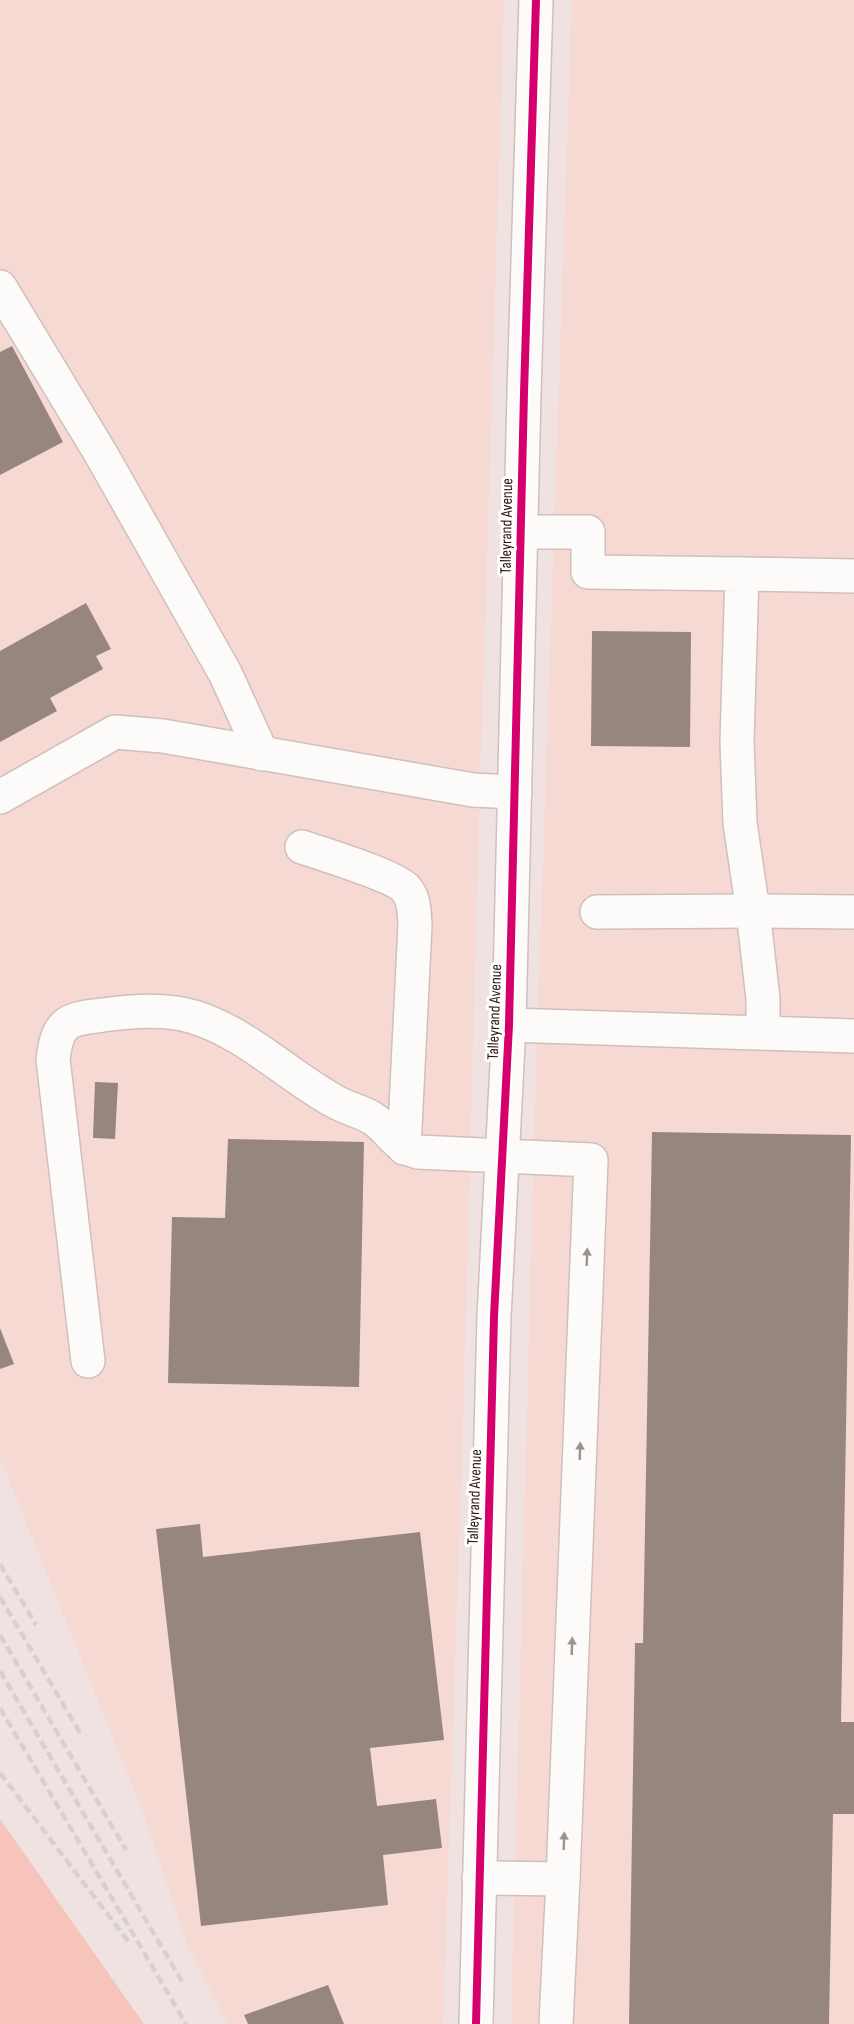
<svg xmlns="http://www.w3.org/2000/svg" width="854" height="2024" font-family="'Sofia Sans Condensed',sans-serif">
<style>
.built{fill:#f7d9d4}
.green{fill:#f7c4bc}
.building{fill:#96867f}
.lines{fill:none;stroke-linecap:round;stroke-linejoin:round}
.minor-casing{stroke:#d0bfbc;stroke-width:36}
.minor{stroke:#fdfbfa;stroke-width:33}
.rail{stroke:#d6d1d1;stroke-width:4.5;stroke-dasharray:9 4.5;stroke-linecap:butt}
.cycleway-casing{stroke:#fff;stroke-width:11}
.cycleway{stroke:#d6006c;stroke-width:8}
.oneway{fill:#9d9290}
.labels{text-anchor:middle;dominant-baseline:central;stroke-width:6;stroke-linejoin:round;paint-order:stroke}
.street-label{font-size:16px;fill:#28120f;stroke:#fff}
</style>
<rect width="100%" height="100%" fill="#f0e2e0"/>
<g class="built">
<polygon points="0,0 504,0 478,851 463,1420 443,2024 227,2024 187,1944 143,1812 0,1458"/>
<polygon points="572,0 854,0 854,2024 511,2024 536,1072"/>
</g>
<polygon class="green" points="0,1819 144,2024 0,2024"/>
<g class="building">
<polygon points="12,346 63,442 0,475 0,352"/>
<polygon points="86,603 111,649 96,656 103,669 50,698 57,711 0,742 0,651"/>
<polygon points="592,631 691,632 690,747 591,746"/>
<polygon points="95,1082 118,1083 115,1139 93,1138"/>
<polygon points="652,1132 851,1135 841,1722 854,1722 854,1814 833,1814 829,2024 629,2024 635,1643 643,1643"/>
<polygon points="228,1139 364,1142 359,1387 168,1383 172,1217 225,1218"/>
<polygon points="0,1328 14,1364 0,1369"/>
<polygon points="200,1524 203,1557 420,1532 444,1740 370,1748 377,1806 436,1799 442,1848 383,1855 388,1905 201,1926 156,1529"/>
<polygon points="328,1985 344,2024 248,2024 244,2015"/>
</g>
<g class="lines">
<defs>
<g id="minor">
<polyline points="0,287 101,454 225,673 262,754"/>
<polyline points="521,532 588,532 588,572 742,574 737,742 740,823 753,911 763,999 763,1033"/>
<polyline points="742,574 854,576"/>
<polyline points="0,797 115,732 163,736 473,790 515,792"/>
<path d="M302,847C322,854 395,876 406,889C415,899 414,913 415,925L404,1148"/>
<polyline points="597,912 753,911 854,912"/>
<polyline points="509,1025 854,1036"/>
<path d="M88,1361L53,1059C58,1021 67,1019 103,1015C131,1011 166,1008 194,1017C246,1033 287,1075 334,1101C346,1108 360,1111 372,1118C392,1131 393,1145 418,1152L591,1160L563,1879L479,1878"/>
<polyline points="476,2024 494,1317 509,1025 524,393 536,0"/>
<polyline points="556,2024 563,1879"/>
</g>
</defs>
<use href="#minor" class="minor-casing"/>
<use href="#minor" class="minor"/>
<g class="rail">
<polyline points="0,1564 36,1625"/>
<polyline points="0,1597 80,1733"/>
<polyline points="0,1635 126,1850"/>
<polyline points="0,1671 184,1985"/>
<polyline points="0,1708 186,2024"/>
<polyline points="0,1773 131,1945"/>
</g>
<defs>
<polyline id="cycleway" points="476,2024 494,1317 509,1025 524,393 536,0"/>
</defs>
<use href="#cycleway" class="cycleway-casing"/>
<use href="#cycleway" class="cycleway"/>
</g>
<defs><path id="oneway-solid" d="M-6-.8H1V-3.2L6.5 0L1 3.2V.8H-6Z" transform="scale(1.5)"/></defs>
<g class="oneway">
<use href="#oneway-solid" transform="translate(587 1257) rotate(-88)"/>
<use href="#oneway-solid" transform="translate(580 1451) rotate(-88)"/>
<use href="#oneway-solid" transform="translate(572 1646) rotate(-88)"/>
<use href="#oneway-solid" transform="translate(564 1841) rotate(-88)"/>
</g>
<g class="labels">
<g class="street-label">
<text transform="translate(507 526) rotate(-89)">Talleyrand Avenue</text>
<text transform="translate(495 1012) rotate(-88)">Talleyrand Avenue</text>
<text transform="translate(475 1497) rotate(-88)">Talleyrand Avenue</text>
</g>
</g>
</svg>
